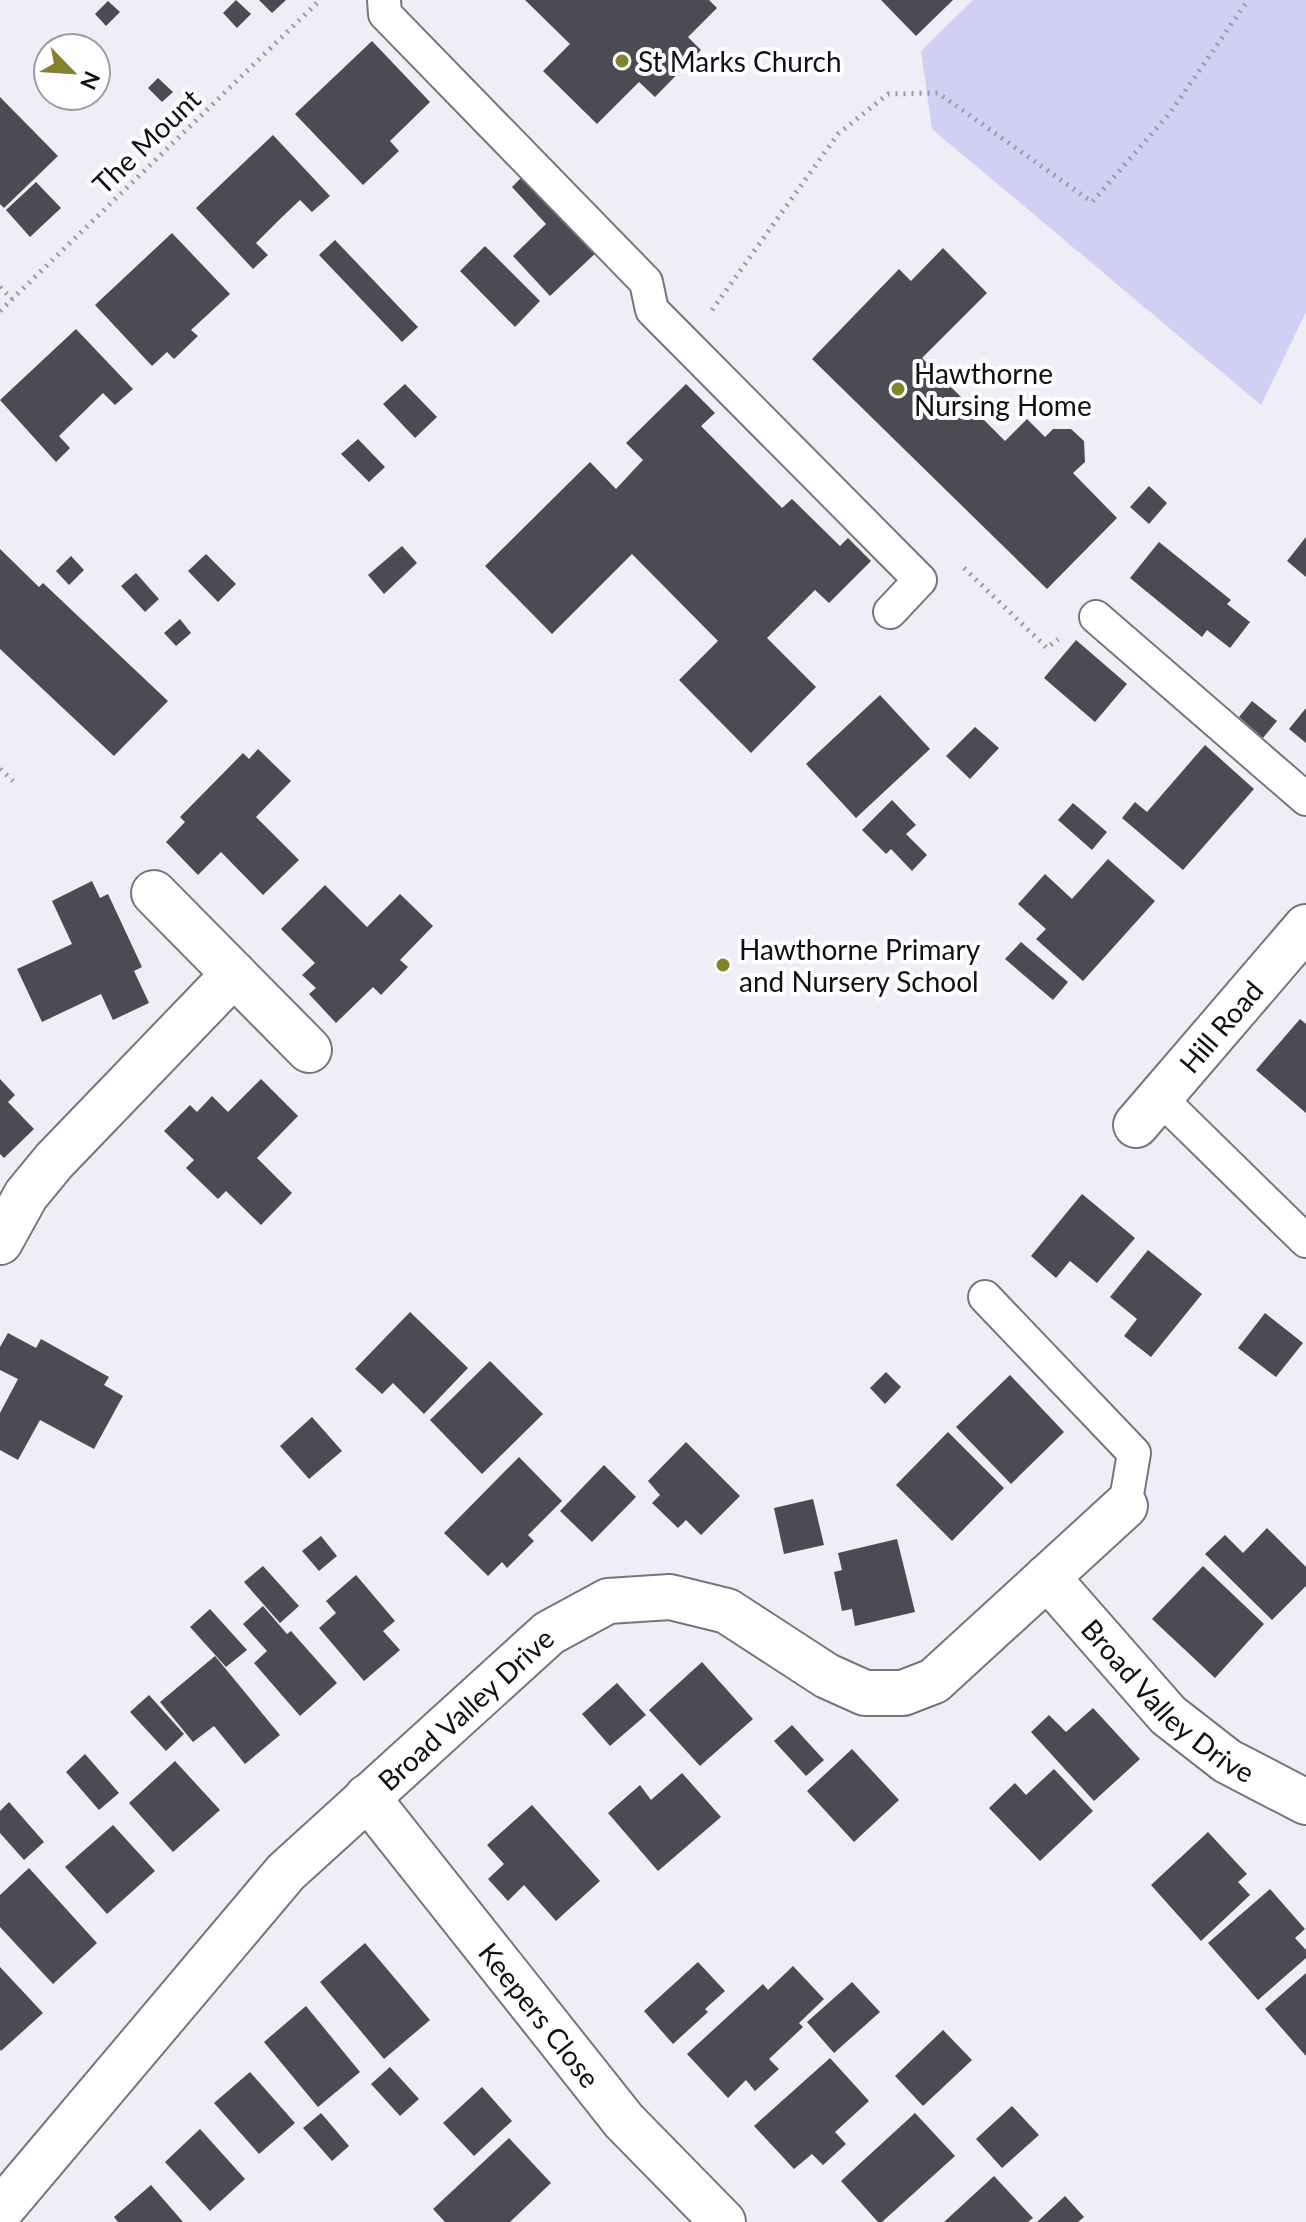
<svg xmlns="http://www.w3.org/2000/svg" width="1306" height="2222" font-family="Lato,sans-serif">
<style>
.green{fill:#d2cff5}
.building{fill:#4c4b52}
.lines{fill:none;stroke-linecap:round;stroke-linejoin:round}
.service-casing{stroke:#75757c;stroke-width:36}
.minor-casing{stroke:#75757c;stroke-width:48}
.path{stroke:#9b9aa1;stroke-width:5;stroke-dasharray:2 6;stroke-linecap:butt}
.service{stroke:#fff;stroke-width:32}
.minor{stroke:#fff;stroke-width:44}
.poi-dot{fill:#84832c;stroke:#fdfcfe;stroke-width:3}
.labels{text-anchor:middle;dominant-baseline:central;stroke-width:8;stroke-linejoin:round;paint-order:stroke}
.poi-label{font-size:28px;fill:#101013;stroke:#fdfcfe;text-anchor:start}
.street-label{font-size:28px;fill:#101013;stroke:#fdfcfe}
</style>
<rect width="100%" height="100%" fill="#efeef7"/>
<polygon class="green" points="973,0 1306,0 1306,312 1261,405 932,129 921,51"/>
<g class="building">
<polygon points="236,0 251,14 237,28 223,13"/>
<polygon points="259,0 286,0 272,13"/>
<polygon points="525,0 709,0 717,8 688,37 701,50 655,97 639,82 597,124 543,71 570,44"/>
<polygon points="881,0 953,0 916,36"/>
<polygon points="108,1 120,12 106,26 95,14"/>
<polygon points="372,41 430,102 390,141 399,151 363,185 295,114"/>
<polygon points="158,78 173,92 162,102 148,88"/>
<polygon points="0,97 58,156 4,208 0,204"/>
<polygon points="273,135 330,196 312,212 300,200 280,219 256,243 268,255 253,269 196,208"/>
<polygon points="528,171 600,249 550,296 513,256 546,224 512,187"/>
<polygon points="36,182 61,208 30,237 6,210"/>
<polygon points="172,233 230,294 191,330 198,336 174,359 167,352 152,366 95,305"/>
<polygon points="335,240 418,327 402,342 319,255"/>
<polygon points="485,246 540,301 515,327 460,271"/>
<polygon points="943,248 987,293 922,358 1005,441 1027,419 1045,437 1053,429 1071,429 1084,441 1085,462 1073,473 1117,518 1047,589 812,359 899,269 911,281"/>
<polygon points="76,329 133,389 115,405 103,393 59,436 70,448 56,462 0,400"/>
<polygon points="405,384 437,417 415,438 383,404"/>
<polygon points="686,384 715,413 701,426 782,508 792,499 840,546 848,538 871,561 829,603 815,590 767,638 816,687 751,753 679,680 718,641 632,554 552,634 485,566 590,462 616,489 643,460 626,443"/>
<polygon points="358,439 385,467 369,482 341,454"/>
<polygon points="1149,486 1167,503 1149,524 1130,507"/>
<polygon points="1306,537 1306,577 1287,561"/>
<polygon points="1159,542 1231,600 1227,604 1250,622 1230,648 1207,630 1202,637 1130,578"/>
<polygon points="402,546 417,563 384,594 368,575"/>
<polygon points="0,549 39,587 43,583 168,701 114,756 0,649"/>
<polygon points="206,554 236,584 218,602 188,571"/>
<polygon points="71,556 84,570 69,585 56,571"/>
<polygon points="136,573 159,599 145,612 121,586"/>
<polygon points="180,619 191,633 176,646 164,633"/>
<polygon points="1076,640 1127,684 1095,722 1044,678"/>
<polygon points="880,695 930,749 856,818 806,764"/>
<polygon points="1252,701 1277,721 1263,738 1239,717"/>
<polygon points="1306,708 1306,743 1289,729"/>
<polygon points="975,727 999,748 970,779 946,756"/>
<polygon points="1205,745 1254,789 1183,870 1122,818 1135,802 1147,812"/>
<polygon points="258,749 291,781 256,817 299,860 263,895 221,852 198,875 166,842 185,822 180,817 243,753 249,759"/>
<polygon points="892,800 916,825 906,834 927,855 912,871 891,849 886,854 862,830"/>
<polygon points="1073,803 1107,832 1092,850 1058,820"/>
<polygon points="1108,859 1155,901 1083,981 1036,939 1046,929 1018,904 1045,874 1072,899"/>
<polygon points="92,881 100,898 108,894 142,967 134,971 149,1003 113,1020 101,994 42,1022 17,969 72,944 52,901"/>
<polygon points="325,885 367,927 400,894 433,926 400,960 408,967 381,995 373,987 336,1023 309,994 316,988 302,975 315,963 281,929"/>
<polygon points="1021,942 1068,982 1053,1000 1005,959"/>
<polygon points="1300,1019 1306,1024 1306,1113 1256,1070"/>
<polygon points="0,1079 15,1095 8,1102 34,1129 4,1158 0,1154"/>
<polygon points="261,1079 298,1116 257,1158 292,1193 261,1225 226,1191 218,1199 186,1168 194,1160 164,1131 190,1105 197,1112 212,1096 228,1112"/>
<polygon points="1082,1194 1135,1238 1097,1283 1070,1261 1056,1278 1031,1256"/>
<polygon points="1148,1250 1202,1294 1151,1357 1124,1336 1137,1319 1110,1297"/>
<polygon points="410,1312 468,1368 424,1414 393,1383 382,1394 355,1369"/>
<polygon points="1265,1313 1303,1343 1276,1377 1238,1348"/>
<polygon points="8,1333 36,1348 41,1339 109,1377 104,1385 123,1396 94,1449 40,1420 18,1460 0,1450 0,1413 18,1379 0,1370 0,1347"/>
<polygon points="490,1361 543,1414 482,1474 430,1420"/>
<polygon points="886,1372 901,1387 885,1404 870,1388"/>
<polygon points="1010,1375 1064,1432 1011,1484 956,1427"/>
<polygon points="312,1417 342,1451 309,1479 280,1446"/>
<polygon points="948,1432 1004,1488 952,1541 896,1485"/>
<polygon points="686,1442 740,1496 701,1535 686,1520 678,1528 652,1503 660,1495 648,1481"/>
<polygon points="519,1457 562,1501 528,1535 534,1541 507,1568 502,1562 488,1576 444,1533"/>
<polygon points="604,1465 636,1497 592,1542 560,1511"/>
<polygon points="813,1499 824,1545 784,1554 774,1508"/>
<polygon points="1267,1528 1306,1567 1306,1586 1272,1620 1205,1554 1225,1535 1243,1553"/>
<polygon points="321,1536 337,1556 319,1571 302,1551"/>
<polygon points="897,1539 915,1612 855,1626 852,1609 842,1611 834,1572 842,1570 838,1553"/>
<polygon points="263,1566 299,1606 280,1623 244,1582"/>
<polygon points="1203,1566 1264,1624 1215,1678 1152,1619"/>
<polygon points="356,1575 395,1621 383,1631 400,1650 364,1681 319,1628 336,1613 326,1601"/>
<polygon points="263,1606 287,1634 291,1631 337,1683 300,1716 254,1663 267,1651 243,1624"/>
<polygon points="210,1609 247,1650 226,1667 190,1627"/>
<polygon points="215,1656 280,1735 245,1764 214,1726 193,1742 160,1702"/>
<polygon points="702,1662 753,1719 700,1766 649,1710"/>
<polygon points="617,1683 646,1715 610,1746 582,1714"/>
<polygon points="149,1695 184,1734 166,1751 130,1712"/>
<polygon points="1093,1708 1140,1759 1094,1801 1031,1732 1049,1715 1066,1732"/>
<polygon points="792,1725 824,1760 806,1776 774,1741"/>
<polygon points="852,1749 899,1800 854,1842 807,1791"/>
<polygon points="85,1754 119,1793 99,1810 66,1772"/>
<polygon points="175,1761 220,1810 173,1852 129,1803"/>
<polygon points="1054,1769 1093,1811 1040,1861 989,1808 1015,1783 1026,1795"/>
<polygon points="682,1773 721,1817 658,1871 608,1813 640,1785 651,1800"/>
<polygon points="9,1802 44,1842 24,1860 0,1833 0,1811"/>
<polygon points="532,1805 600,1881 556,1921 524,1885 508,1901 488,1879 504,1864 487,1845"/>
<polygon points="113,1825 155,1871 107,1914 65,1867"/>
<polygon points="1208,1832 1247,1874 1238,1882 1250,1895 1201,1941 1151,1885"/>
<polygon points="29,1868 97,1943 53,1984 0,1927 0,1895"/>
<polygon points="1270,1889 1305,1929 1295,1938 1306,1950 1306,1958 1258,2000 1208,1943"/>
<polygon points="365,1943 430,2020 384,2059 320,1982"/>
<polygon points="698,1962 725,1991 705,2009 708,2012 673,2044 644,2011"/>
<polygon points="793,1966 824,1999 799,2023 803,2027 769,2059 779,2069 755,2091 746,2080 728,2098 687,2054 763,1984 768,1990"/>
<polygon points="0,1967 43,2013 1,2051 0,2049"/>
<polygon points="1306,1973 1306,2056 1265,2009"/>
<polygon points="852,1982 880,2012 834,2053 807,2022"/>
<polygon points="306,2006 360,2072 318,2107 264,2042"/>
<polygon points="943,2030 972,2060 923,2106 895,2076"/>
<polygon points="830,2058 869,2101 835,2132 846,2144 823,2165 812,2154 794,2169 754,2126"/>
<polygon points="390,2067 419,2099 400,2116 371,2084"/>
<polygon points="250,2072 295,2123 259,2154 214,2103"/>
<polygon points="482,2087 512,2121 474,2156 443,2123"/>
<polygon points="1012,2106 1039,2135 1002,2168 976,2139"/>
<polygon points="321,2113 349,2146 332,2161 303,2128"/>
<polygon points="915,2113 955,2156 882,2222 878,2222 841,2181"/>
<polygon points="200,2129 245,2179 210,2211 165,2162"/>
<polygon points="509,2138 551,2183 510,2222 445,2222 433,2209"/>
<polygon points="994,2176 1033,2218 1028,2222 944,2222"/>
<polygon points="151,2185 183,2222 118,2222 114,2217"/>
<polygon points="1065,2196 1084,2217 1078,2222 1037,2222"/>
</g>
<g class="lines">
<defs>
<g id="service">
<polyline points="384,0 385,14 646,282 652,310 920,580 890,612"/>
<polyline points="1096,617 1306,799"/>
<polyline points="1159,1097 1306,1241"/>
<polyline points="985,1297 1134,1453 1125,1506"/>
</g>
<g id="minor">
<polyline points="154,893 309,1050"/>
<path id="s1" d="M1136,1125L1306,927"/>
<polyline points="0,1242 26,1195 54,1161 234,974"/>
<path id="s2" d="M1047,1577L1168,1715L1227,1761L1306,1802"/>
<path id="s3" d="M367,1797L624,2121L723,2222"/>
<path id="s4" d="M0,2211L286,1872L549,1633L608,1601L670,1597L727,1611L827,1676L865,1693H903L934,1681L1125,1506"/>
</g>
</defs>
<use href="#service" class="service-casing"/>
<use href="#minor" class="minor-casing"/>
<g class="path">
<polyline points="0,287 12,299"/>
<polyline points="712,310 838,134 888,94 938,93 1092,202 1170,113 1248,0"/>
<polyline points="0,311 320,0"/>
<polyline points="964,568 1047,648 1058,639"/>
<polyline points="0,769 13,781"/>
</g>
<use href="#service" class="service"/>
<use href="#minor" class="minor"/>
</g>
<g class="poi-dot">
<circle cx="622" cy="61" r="8"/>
<circle cx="898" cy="389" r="8"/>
<circle cx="723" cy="965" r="8"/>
</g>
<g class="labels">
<g class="poi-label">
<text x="638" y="61">St Marks Church</text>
<text x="914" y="373">Hawthorne<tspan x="914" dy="32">Nursing Home</tspan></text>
<text x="739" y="949">Hawthorne Primary<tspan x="739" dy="32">and Nursery School</tspan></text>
</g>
<g class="street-label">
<text transform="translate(146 141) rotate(-44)">The Mount</text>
<text stroke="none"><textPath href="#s1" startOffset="130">Hill Road</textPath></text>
<text stroke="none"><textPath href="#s2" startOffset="174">Broad Valley Drive</textPath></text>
<text stroke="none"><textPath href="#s4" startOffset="686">Broad Valley Drive</textPath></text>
<text stroke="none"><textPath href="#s3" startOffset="278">Keepers Close</textPath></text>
</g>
</g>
<g transform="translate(72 72) rotate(115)"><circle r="38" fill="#fdfcfe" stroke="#9e9ea0" stroke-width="2"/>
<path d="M0-6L14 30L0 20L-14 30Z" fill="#84832c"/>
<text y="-12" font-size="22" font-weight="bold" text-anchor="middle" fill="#101013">N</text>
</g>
</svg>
